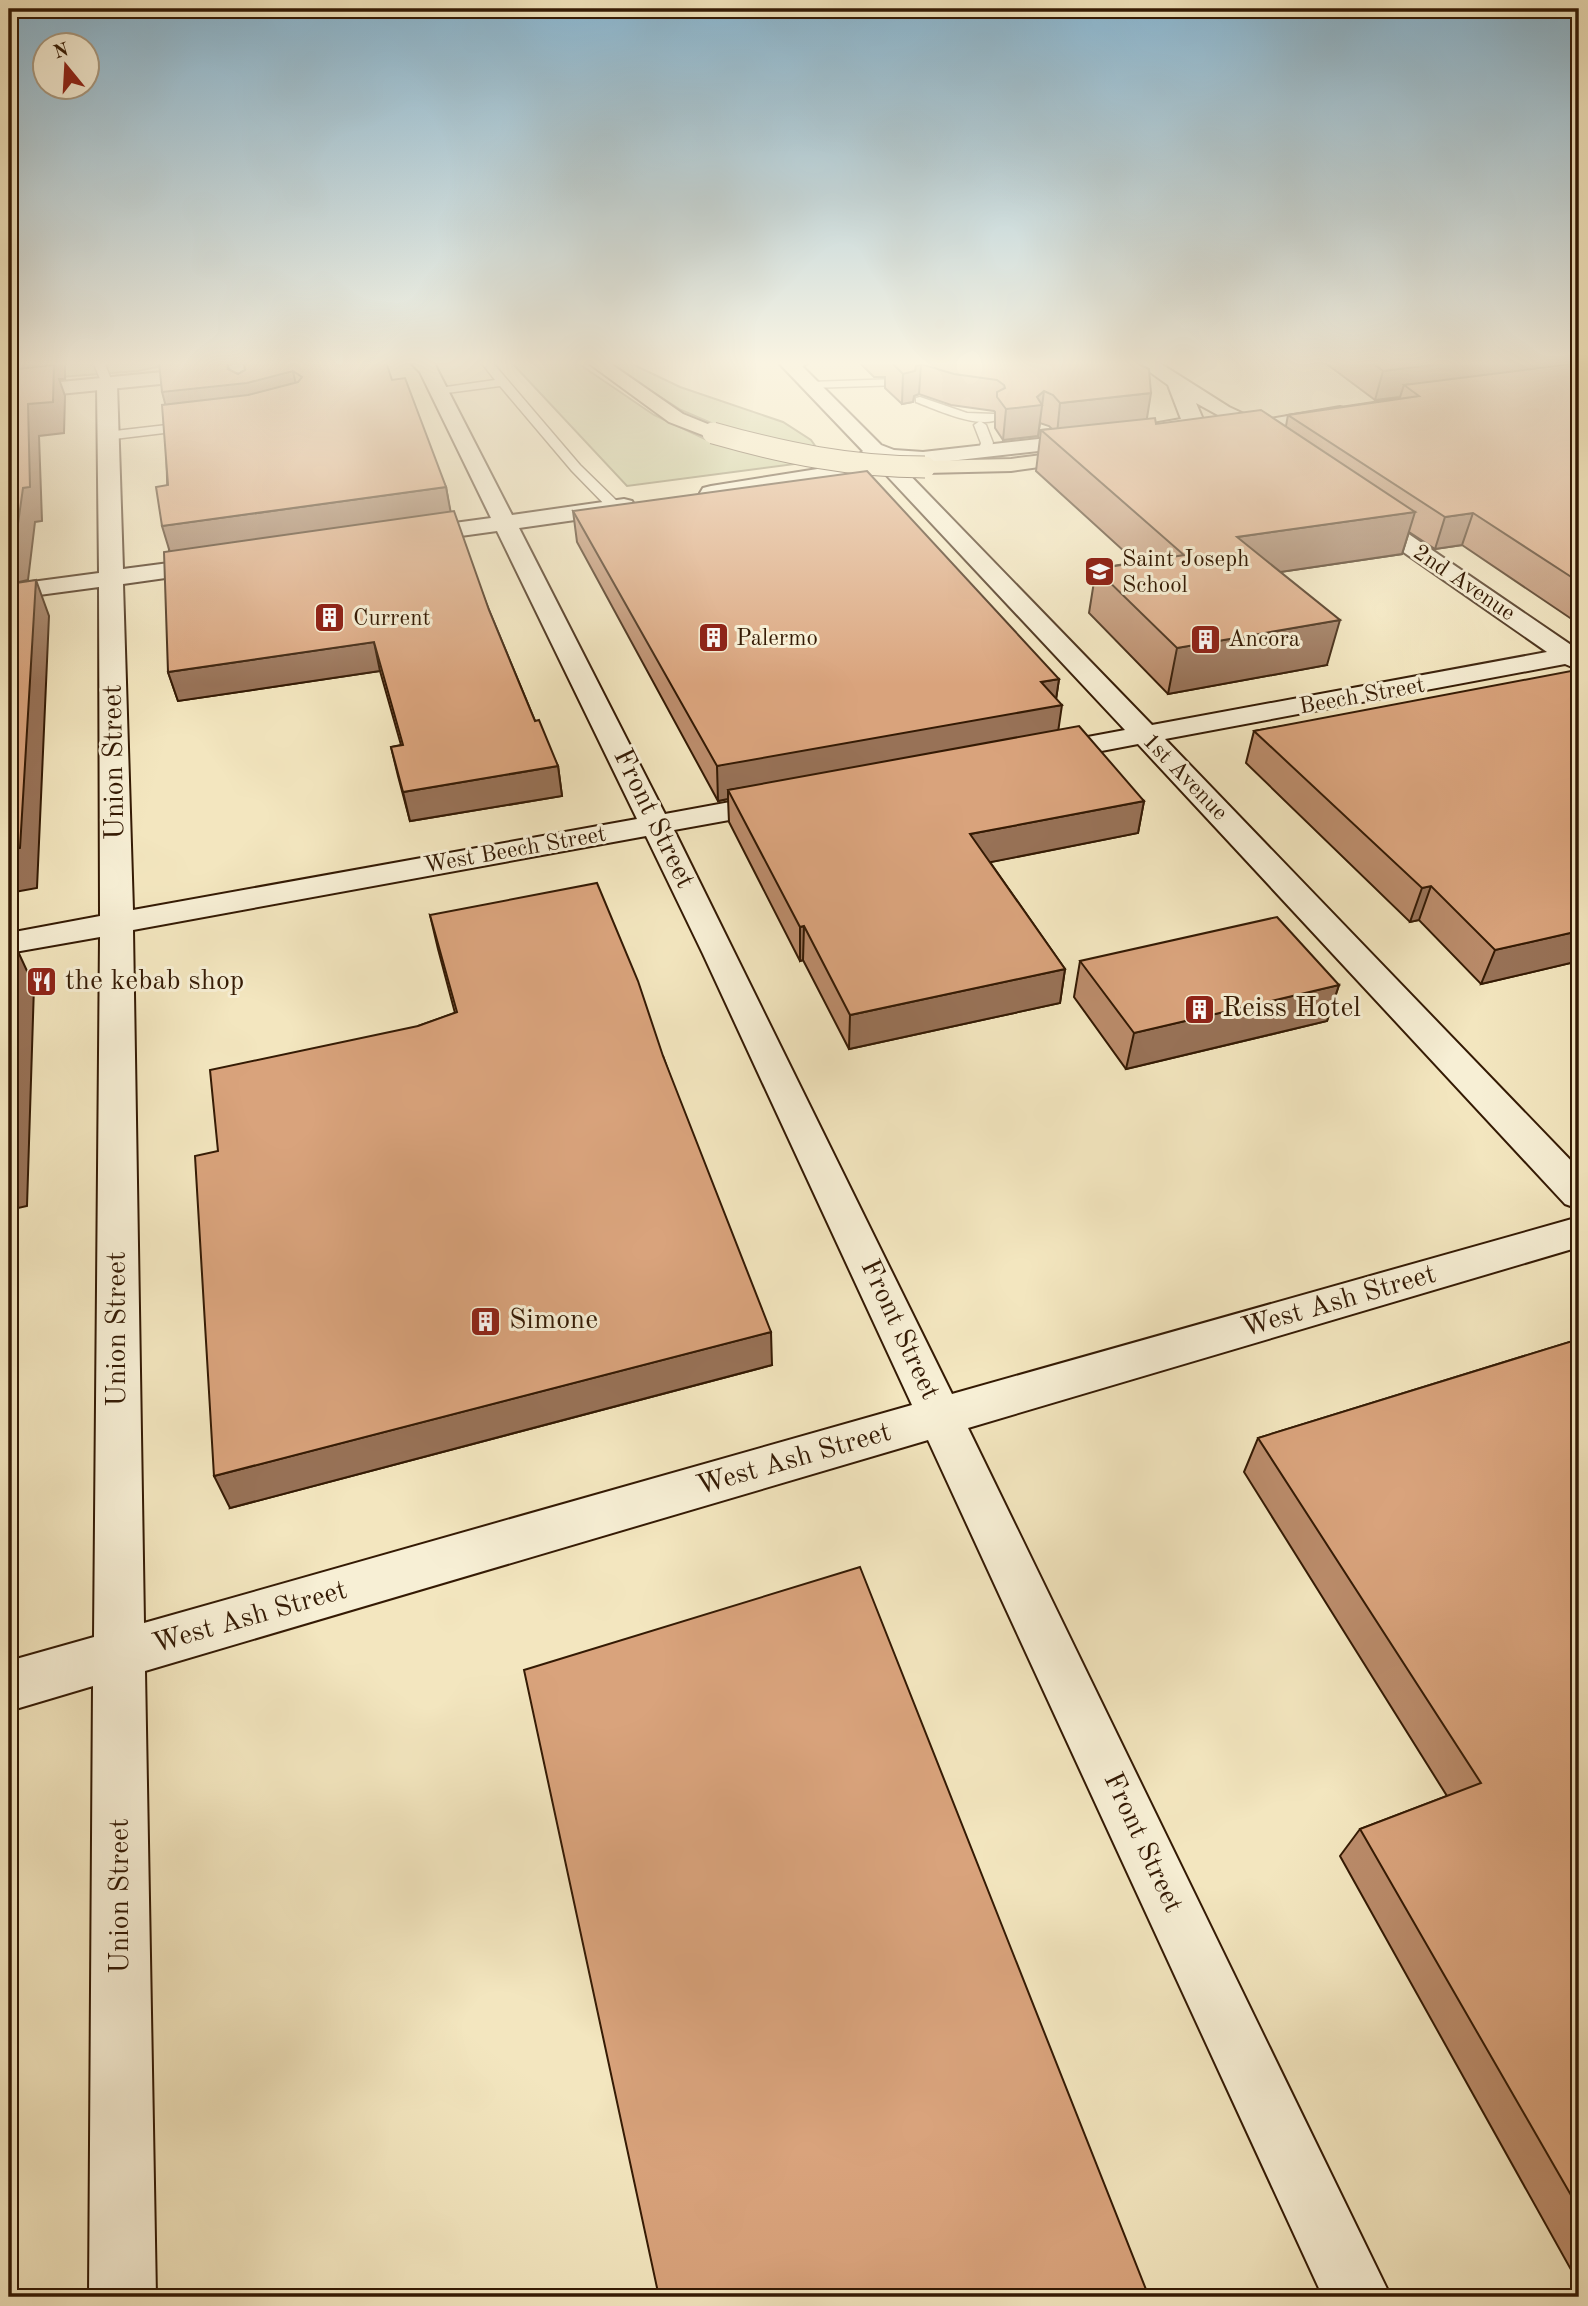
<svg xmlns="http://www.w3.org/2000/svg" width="1588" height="2306" font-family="'Old Standard TT',serif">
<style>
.green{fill:#bfc48f;stroke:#7a6f4a;stroke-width:2}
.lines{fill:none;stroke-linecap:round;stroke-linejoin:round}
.lane-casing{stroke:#644d33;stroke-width:3}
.street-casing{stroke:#644d33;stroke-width:4}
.secondary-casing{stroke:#341a04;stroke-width:4}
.highway-casing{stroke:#341a04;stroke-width:4}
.lane{fill:#f7efd5;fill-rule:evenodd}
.street{fill:#f7efd5;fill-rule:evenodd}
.secondary{fill:#f7efd5;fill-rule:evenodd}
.highway{fill:#f3e6bf;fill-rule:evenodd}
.highway-bridge-casing{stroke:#341a04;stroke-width:23;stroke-linecap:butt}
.highway-bridge{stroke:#f3e6bf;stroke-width:21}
.wall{fill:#bb8c6b;stroke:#341a04;stroke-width:2}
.shaded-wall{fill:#987257;stroke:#341a04;stroke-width:2}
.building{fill:#d9a37c;stroke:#341a04;stroke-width:2}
.labels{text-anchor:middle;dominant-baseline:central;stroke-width:6;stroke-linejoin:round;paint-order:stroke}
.far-poi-label{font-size:23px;fill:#341a04;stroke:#f7efd5;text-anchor:start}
.far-street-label{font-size:23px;fill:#341a04;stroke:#f7efd5}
.street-label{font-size:28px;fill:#341a04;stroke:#f7efd5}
.poi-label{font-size:28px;fill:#341a04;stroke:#f7efd5;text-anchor:start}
</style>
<rect width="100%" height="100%" fill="#f3e6bf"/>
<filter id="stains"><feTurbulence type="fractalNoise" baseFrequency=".00286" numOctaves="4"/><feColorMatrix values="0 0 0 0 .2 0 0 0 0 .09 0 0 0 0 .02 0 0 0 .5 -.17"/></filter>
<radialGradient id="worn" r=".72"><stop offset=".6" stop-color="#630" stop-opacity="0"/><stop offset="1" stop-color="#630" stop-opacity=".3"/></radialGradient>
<g class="green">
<polygon points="9,362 181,362 138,371 9,381"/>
<polygon points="511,362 576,362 654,415 709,441 730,431 681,410 605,362 628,362 680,387 783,422 811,440 825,460 627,486"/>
</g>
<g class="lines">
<defs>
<g id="lane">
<polygon points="93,362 104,362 113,384 111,386 103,386"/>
<polygon points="481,362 492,362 580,465 621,505 621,511 611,511 572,471 500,386 439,394 433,391 439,388 495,380"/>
<polygon points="911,370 917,373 900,385 810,388 804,385 810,382 897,379"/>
<path d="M920,397L967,413L994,414L1000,418C982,431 935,409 916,402V398Z"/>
<polygon points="980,421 986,425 993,443 988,454 984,455 978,451 981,443 974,425"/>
<polygon points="193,422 199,426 197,429 106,440 100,436 106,432"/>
</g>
<polygon id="street" points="265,362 331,362 322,368 9,399 9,387"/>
<g id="secondary">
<path d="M410,362H431L437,369L512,515L624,499L632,501L635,506L632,511L624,513L519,528L665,814L779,793L790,796L794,802L790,808L779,811L674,830L952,1394L1579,1217V1247L968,1428L1391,2297H1323L928,1440L145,1671L156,2297H89L93,1686L9,1711V1661L94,1637L100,937L9,953V933L100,916L99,587L9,599V585L99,573L97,384L100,380H114L117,384L123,569L215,557L223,559L227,564L223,569L215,571L123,584L133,910L637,819L497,531L410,543L402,541L398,536L402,531L410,529L491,518L420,372ZM646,836L703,954L912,1405L144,1623L133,930Z"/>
<polygon points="778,362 798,362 881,445 894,450 923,452 1119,430 1181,419 1168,385 1136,362 1158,362 1229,407 1259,421 1340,407 1347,409 1350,413 1347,417 1267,432 1270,443 1267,447 1253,447 1247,431 1196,403 1202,417 1196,427 1183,432 1119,442 923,464 898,463 1152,725 1547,652 1356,519 1353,514 1356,509 1372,509 1574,647 1579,646 1579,670 1565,664 1165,739 1579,1169 1579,1209 1565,1204 1138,744 1044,762 1034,759 1030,753 1034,747 1125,730 875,463 865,474 845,478 711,500 703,498 700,493 703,488 711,486 849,464 863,451"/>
</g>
<g id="highway">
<polygon points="416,362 434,362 437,369 435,373 421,373"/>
<polygon points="587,362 608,362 683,414 720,429 723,433 720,437 713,439 669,422"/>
<polygon points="787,362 809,362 792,373 783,367"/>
<polygon points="1090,449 1097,451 1101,455 1097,459 1011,471 925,473 917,472 914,467 917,462 925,461 1011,459"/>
</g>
</defs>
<use href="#lane" class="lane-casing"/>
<use href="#street" class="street-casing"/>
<use href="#secondary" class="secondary-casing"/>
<use href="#highway" class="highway-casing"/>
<use href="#lane" class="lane"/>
<use href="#street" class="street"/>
<use href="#secondary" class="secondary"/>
<use href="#highway" class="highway"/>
<defs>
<path id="highway-bridge" d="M713,433C783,453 852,467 925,467"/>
</defs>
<use href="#highway-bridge" class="highway-bridge-casing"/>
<use href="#highway-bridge" class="highway-bridge"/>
</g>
<g class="wall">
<polygon points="244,362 392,380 446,487 450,511 489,610 535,721 558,766 562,796 410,821 398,776 391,747 401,745 380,671 178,701 168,672 169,551 165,404 229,370 238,374 245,370"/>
<polygon points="861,362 1134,362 1147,419 1156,424 1286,426 1288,415 1400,398 1400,397 1375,400 1324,362 1579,362 1579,621 1576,622 1462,545 1435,549 1409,532 1402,554 1280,572 1327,665 1168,694 1089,613 1096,569 1136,562 1036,471 1041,430 1052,429 1049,426 1040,423 1038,436 1003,440 995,428 995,412 994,411 951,405 919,394 914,396 913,402 902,404 885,388 885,377 874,377 861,364"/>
<polygon points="573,511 1059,679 1056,699 1058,730 1144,801 1138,833 990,862 1065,969 1060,1003 849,1049 803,960 800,961 729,822 728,799 718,801 577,542"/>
<polygon points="1579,677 1579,961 1481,984 1419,920 1410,922 1246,763 1254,731"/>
<polygon points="430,915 663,1056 772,1365 230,1508 418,1026 455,1013 438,949"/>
<polygon points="1080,961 1339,985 1327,1021 1126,1069 1074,997"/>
<polygon points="1579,1339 1579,2284 1340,1856 1360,1829 1447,1796 1244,1472 1258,1438"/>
</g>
<g class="shaded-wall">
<polygon points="9,362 65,362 65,379 59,379 65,396 64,433 39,436 42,521 35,522 28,580 19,582 26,599 9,584"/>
<polygon points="227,362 233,384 293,371 299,400 170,422 162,392 228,369"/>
<polygon points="1454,362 1579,362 1579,374 1404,385 1400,397 1375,400 1383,371"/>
<polygon points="921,364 919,394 914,396 913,402 902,404 903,374 916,366"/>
<polygon points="1044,391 1038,436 1003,440 1006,409 1037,397"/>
<polygon points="1151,393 1146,424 1057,434 1060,403"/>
<polygon points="446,487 452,519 172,559 162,526"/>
<polygon points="1415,512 1402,554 1227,580 1237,537"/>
<polygon points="1473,513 1462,545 1435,549 1445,517"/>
<polygon points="36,580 49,616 37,888 9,893 9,850"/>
<polygon points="1340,620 1327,665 1168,694 1177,648"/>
<polygon points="374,642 380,671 178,701 168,672"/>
<polygon points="1059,679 1055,706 1062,705 1057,739 728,790 728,799 718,801 717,766 1041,682"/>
<polygon points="558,766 562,796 410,821 403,792"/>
<polygon points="1144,801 1138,833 966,867 970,834"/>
<polygon points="1431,886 1419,920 1410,922 1422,888"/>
<polygon points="804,926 803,960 800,961 800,927"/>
<polygon points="1579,931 1579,961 1481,984 1495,950"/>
<polygon points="15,945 34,986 27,1206 9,1210 9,1079"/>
<polygon points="1065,969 1060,1003 849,1049 850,1015"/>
<polygon points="1339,985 1327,1021 1126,1069 1134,1033"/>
<polygon points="771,1332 772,1365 230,1508 214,1476"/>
</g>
<g class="building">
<polygon points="159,362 227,362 228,369 238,374 245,370 244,362 386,362 392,380 405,378 446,487 162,526 156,487 168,485 162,405 248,395 298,382 302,377 293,371 247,383 162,392"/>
<polygon points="891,362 1134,362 1149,369 1151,393 1060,403 1053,395 1044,391 1037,397 1042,405 1006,409 997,397 997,392 1005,388 1004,385 997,380 954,374 921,364 916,366 915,371 903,374"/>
<polygon points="1371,362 1454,362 1383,371"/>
<polygon points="1579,363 1579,582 1473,513 1445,517 1288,415 1419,396 1404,385"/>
<polygon points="54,365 53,402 28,404 30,487 23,488 15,545 9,546 9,370"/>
<polygon points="1261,410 1415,512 1237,537 1340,620 1177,648 1096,569 1184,555 1041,430 1155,418 1156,424"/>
<polygon points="867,471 1059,679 1041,682 1062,705 717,766 573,511"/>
<polygon points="454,511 489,610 535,721 539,720 558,766 403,792 391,747 403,745 374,642 168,672 164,552"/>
<polygon points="9,564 12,564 9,584 36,580 20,848 9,850"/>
<polygon points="1571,671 1579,677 1579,931 1495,950 1431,886 1422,888 1254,731"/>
<polygon points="1079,726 1144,801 970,834 1065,969 850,1015 804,926 800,927 728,790"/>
<polygon points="597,883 638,981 663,1056 771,1332 214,1476 195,1156 218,1151 210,1070 418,1026 457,1012 430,915"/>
<polygon points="1277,917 1339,985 1134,1033 1080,961"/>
<polygon points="15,945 9,1079 9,946"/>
<polygon points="1579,1339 1579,2209 1360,1829 1481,1783 1258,1438"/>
<polygon points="860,1567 1149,2297 659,2297 524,1670"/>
</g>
<linearGradient id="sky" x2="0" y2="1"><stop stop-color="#89b8d4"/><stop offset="0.53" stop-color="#faf4e2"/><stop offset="1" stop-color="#faf4e2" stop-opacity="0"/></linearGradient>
<rect width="1588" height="685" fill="url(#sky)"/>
<defs>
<symbol id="school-square" viewBox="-11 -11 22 22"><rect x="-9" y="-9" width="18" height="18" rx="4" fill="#8f2418" stroke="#f7efd5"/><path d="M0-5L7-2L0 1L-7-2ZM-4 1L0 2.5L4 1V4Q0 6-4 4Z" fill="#fff"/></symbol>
<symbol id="building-square" viewBox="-11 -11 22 22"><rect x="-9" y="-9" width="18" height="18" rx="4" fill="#8f2418" stroke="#f7efd5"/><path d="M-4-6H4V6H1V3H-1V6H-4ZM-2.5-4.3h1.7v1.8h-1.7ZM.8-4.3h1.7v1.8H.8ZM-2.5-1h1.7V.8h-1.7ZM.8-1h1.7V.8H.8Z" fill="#fff"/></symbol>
<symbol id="restaurant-square" viewBox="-11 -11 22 22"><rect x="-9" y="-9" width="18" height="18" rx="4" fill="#8f2418" stroke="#f7efd5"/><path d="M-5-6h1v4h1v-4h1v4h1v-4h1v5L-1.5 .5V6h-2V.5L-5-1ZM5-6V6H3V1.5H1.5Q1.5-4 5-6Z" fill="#fff"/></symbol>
</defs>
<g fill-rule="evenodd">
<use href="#school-square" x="1082" y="554" width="35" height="35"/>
<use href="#building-square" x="312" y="600" width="35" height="35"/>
<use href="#building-square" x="696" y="620" width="35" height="35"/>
<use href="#building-square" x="1188" y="622" width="35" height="35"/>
<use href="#restaurant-square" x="24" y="964" width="35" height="35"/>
<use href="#building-square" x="1182" y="992" width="35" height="35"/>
<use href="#building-square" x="468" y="1304" width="35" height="35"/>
</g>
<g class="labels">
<g class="far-poi-label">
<text x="1122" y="559">Saint Joseph<tspan x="1122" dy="26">School</tspan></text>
<text x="353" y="618">Current</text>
<text x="736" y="638">Palermo</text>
<text x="1228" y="639">Ancora</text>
</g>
<g class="far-street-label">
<text transform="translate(1464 583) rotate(34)">2nd Avenue</text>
<text transform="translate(1362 696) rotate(-10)">Beech Street</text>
<text transform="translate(1185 777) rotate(46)">1st Avenue</text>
<text transform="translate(515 850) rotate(-10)">West Beech Street</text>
</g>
<g class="street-label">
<text transform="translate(115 762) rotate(-91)">Union Street</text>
<text transform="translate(653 819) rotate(64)">Front Street</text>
<text transform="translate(1339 1302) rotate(-16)">West Ash Street</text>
<text transform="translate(118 1329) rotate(-90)">Union Street</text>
<text transform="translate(899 1330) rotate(65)">Front Street</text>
<text transform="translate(794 1460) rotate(-16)">West Ash Street</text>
<text transform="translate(250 1618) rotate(-16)">West Ash Street</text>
<text transform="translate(1142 1843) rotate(65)">Front Street</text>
<text transform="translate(121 1896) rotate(-90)">Union Street</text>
</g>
<g class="poi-label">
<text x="65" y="982">the kebab shop</text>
<text x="1222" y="1009">Reiss Hotel</text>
<text x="509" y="1321">Simone</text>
</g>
</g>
<rect width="1588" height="2306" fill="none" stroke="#f3e6bf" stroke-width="35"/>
<rect x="10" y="10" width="1567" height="2285" fill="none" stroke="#341a04" stroke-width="3.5"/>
<rect x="18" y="18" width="1553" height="2271" fill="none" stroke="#341a04" stroke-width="2"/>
<g transform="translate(66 66) rotate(342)"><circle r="33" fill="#f7efd5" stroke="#a99a81" stroke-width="2"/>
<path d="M0-5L12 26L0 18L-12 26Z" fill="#8f2418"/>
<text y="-10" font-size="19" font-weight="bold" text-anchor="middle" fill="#341a04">N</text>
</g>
<rect width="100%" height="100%" filter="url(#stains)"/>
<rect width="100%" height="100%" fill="url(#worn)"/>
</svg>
